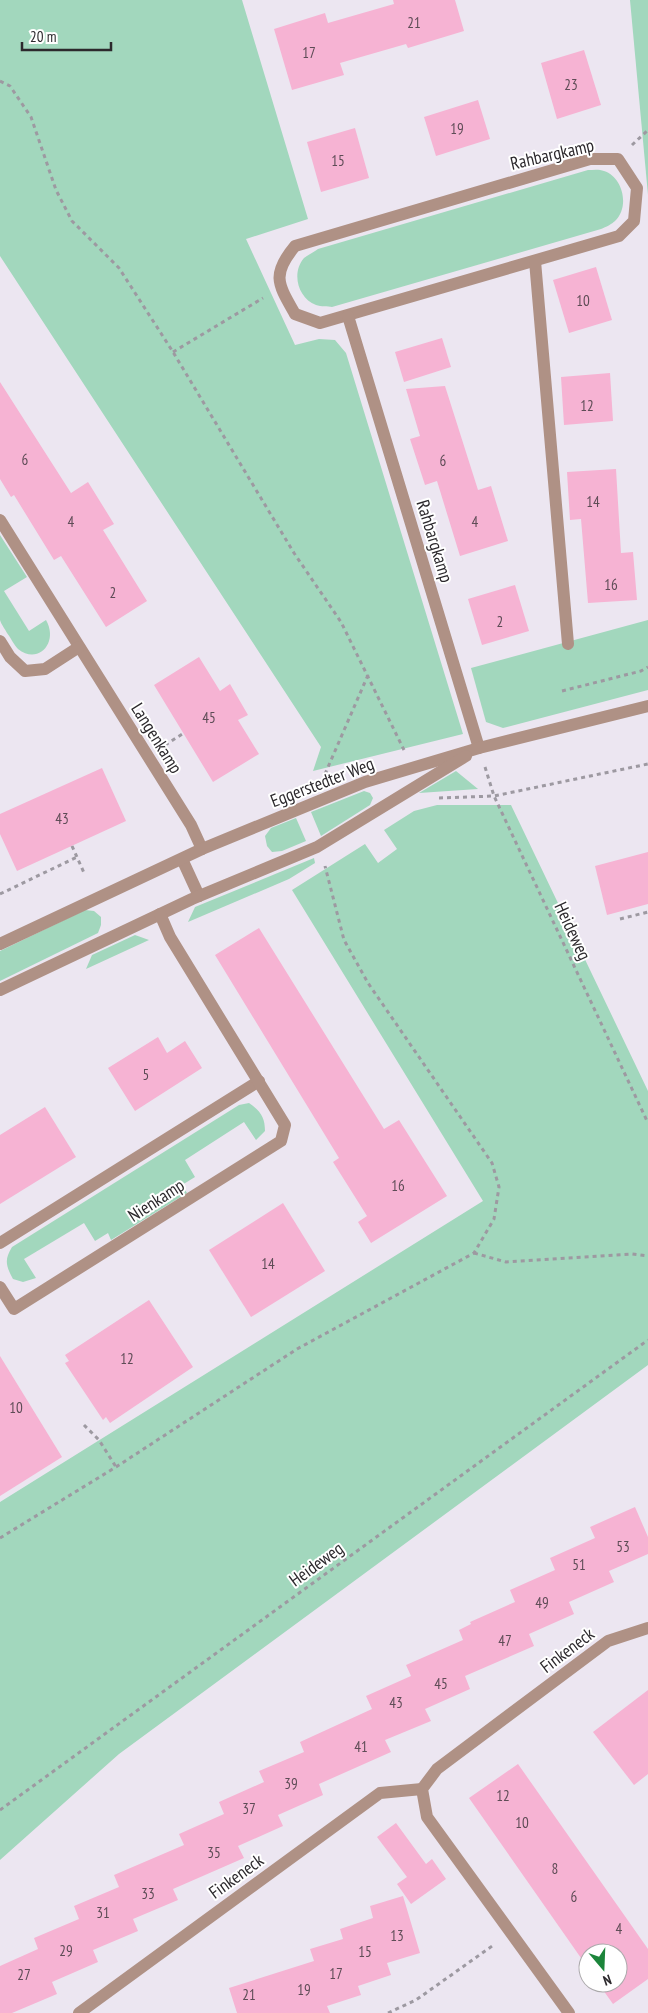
<svg xmlns="http://www.w3.org/2000/svg" width="648" height="2013" font-family="'PT Sans Narrow',sans-serif">
<style>
.green{fill:#a2d7bd}
.building{fill:#f6b3d3}
.lines{fill:none;stroke-linecap:round;stroke-linejoin:round}
.path{stroke:#9d99a1;stroke-width:3;stroke-dasharray:4 4;stroke-linecap:butt}
.minor{stroke:#af9185;stroke-width:12}
.labels{text-anchor:middle;dominant-baseline:central;stroke-width:4;stroke-linejoin:round;paint-order:stroke}
.number-label{font-size:15px;fill:#5e4c56}
.street-label{font-size:18px;fill:#2c292d;stroke:#fff}
</style>
<rect width="100%" height="100%" fill="#ece6f1"/>
<g class="green">
<polygon points="0,0 242,0 308,219 246,239 295,345 319,339 335,340 346,353 463,734 313,771 321,747 0,256"/>
<polygon points="630,0 648,0 648,195"/>
<path d="M588,170C593,170 599,169 604,171C623,177 630,207 615,221C612,224 606,227 601,229L332,307C328,306 321,307 316,305C298,298 291,273 304,258C308,255 314,252 318,249Z"/>
<path d="M0,535L27,577L4,591L29,631L46,620C59,643 38,665 18,649C14,645 11,638 7,633C5,629 1,624 0,620C0,598 0,558 0,535Z"/>
<polygon points="648,620 648,690 503,728 486,722 471,668"/>
<polygon points="456,771 478,789 419,793"/>
<polygon points="364,791 370,793 373,798 370,805 321,836 311,812"/>
<polygon points="437,805 511,805 648,1091 648,1365 119,1754 0,1860 0,1502 483,1201 292,890 365,844 378,863 397,849 384,830 414,811"/>
<polygon points="296,818 306,841 282,851 272,852 267,846 265,836 271,828"/>
<polygon points="314,858 315,863 289,879 188,922 195,907"/>
<polygon points="85,910 94,911 101,917 101,925 98,933 0,981 0,951"/>
<polygon points="135,935 149,940 86,969 92,955"/>
<path d="M249,1103C261,1111 265,1118 265,1131L256,1140L244,1122L185,1160L195,1177L182,1185L187,1193L111,1240L108,1233L95,1241L84,1223L24,1259L36,1278L23,1282L13,1279C6,1266 4,1260 12,1247L239,1105Z"/>
</g>
<g class="building">
<polygon points="393,0 455,0 464,31 408,48 406,44 340,63 344,75 292,90 274,29 325,13 328,23 394,4"/>
<polygon points="584,50 601,105 557,119 541,63"/>
<polygon points="478,100 490,139 436,156 424,117"/>
<polygon points="355,128 369,178 321,192 307,142"/>
<polygon points="596,267 612,320 569,333 553,280"/>
<polygon points="442,338 451,367 404,382 395,352"/>
<polygon points="610,373 613,421 564,425 561,377"/>
<polygon points="0,382 71,493 88,482 114,524 103,530 147,601 106,627 61,556 54,560 14,495 11,497 0,479"/>
<polygon points="445,386 478,490 491,486 508,541 460,556 437,481 425,485 410,439 420,436 406,389"/>
<polygon points="616,469 621,553 633,552 637,600 588,603 581,519 570,520 567,472"/>
<polygon points="515,585 529,631 482,645 468,599"/>
<polygon points="199,657 220,691 230,684 248,715 238,720 259,754 213,782 154,685"/>
<polygon points="102,768 126,821 17,871 0,834 0,814"/>
<polygon points="648,852 648,904 607,915 595,866"/>
<polygon points="259,928 384,1129 399,1120 447,1196 371,1243 358,1222 367,1216 333,1162 339,1158 215,955"/>
<polygon points="158,1037 167,1053 185,1041 202,1068 135,1111 108,1068"/>
<polygon points="45,1107 76,1157 0,1204 0,1135"/>
<polygon points="283,1203 325,1271 251,1317 209,1250"/>
<polygon points="149,1300 193,1367 110,1423 106,1417 103,1420 65,1363 69,1361 65,1355"/>
<polygon points="0,1356 62,1457 0,1496"/>
<polygon points="635,1507 648,1537 648,1554 609,1571 614,1582 569,1602 574,1614 529,1634 534,1646 465,1676 470,1689 425,1709 431,1721 385,1740 391,1752 319,1784 323,1795 278,1815 283,1826 238,1846 244,1858 173,1889 178,1900 133,1919 138,1931 93,1950 98,1962 52,1982 57,1994 12,2013 0,2013 0,1966 38,1949 34,1938 79,1919 74,1906 119,1887 114,1875 184,1845 179,1834 224,1814 219,1802 264,1782 259,1771 304,1752 300,1742 372,1709 366,1696 411,1676 406,1665 463,1640 459,1630 471,1624 470,1622 515,1602 510,1590 555,1570 550,1558 595,1538 590,1527"/>
<polygon points="648,1690 648,1774 634,1785 593,1732"/>
<polygon points="518,1764 648,1949 648,1979 613,2004 598,1983 618,1983 618,1953 588,1953 588,1968 469,1798"/>
<polygon points="396,1823 426,1864 432,1859 446,1879 411,1904 397,1884 407,1877 377,1837"/>
<polygon points="403,1896 420,1953 387,1963 391,1975 358,1986 361,1995 327,2006 330,2013 237,2013 229,1988 314,1961 310,1949 343,1939 340,1929 373,1918 370,1906"/>
</g>
<g class="lines">
<g class="path">
<polyline points="0,81 10,86 31,117 56,190 72,221 119,268 173,352 294,553 341,622 404,750"/>
<polyline points="632,145 648,130"/>
<polyline points="173,352 263,298"/>
<polyline points="562,691 641,671 648,667"/>
<polyline points="165,745 184,733"/>
<polyline points="485,767 494,796 648,1123"/>
<polyline points="325,774 368,675"/>
<polyline points="439,798 494,796 648,764"/>
<polyline points="72,846 85,875"/>
<polyline points="0,894 77,857"/>
<polyline points="620,919 648,912"/>
<polyline points="474,1253 506,1262 632,1254 648,1256"/>
<polyline points="84,1425 99,1440 116,1467"/>
<polyline points="0,1538 116,1467 297,1349 474,1253 494,1219 499,1187 492,1163 368,983 344,940 325,866"/>
<polyline points="0,1810 648,1340"/>
<polyline points="388,2013 416,2000 495,1944"/>
</g>
<g class="minor">
<path d="M590,159H618L637,188L634,221L619,236L320,323L295,314C278,284 271,275 295,246Z"/>
<polyline points="535,261 568,644"/>
<polyline points="348,316 479,748"/>
<polyline points="0,520 191,825 202,849"/>
<polyline points="0,641 10,657 25,671 45,669 79,647"/>
<polyline points="182,859 199,896"/>
<polyline points="0,944 202,849 365,782 479,748 648,706"/>
<polyline points="0,990 192,899 317,847 466,756"/>
<polyline points="0,1243 259,1081"/>
<polyline points="0,1287 14,1309 281,1141 285,1125 170,937 160,914"/>
<polyline points="79,2013 380,1793 422,1789"/>
<polyline points="569,2013 427,1817 422,1789 437,1769 608,1641 648,1628"/>
</g>
</g>
<g class="labels">
<g class="number-label">
<text x="414" y="22">21</text>
<text x="309" y="52">17</text>
<text x="571" y="84">23</text>
<text x="457" y="128">19</text>
<text x="338" y="160">15</text>
<text x="583" y="300">10</text>
<text x="587" y="405">12</text>
<text x="25" y="459">6</text>
<text x="443" y="460">6</text>
<text x="593" y="501">14</text>
<text x="71" y="521">4</text>
<text x="475" y="521">4</text>
<text x="611" y="584">16</text>
<text x="113" y="592">2</text>
<text x="500" y="621">2</text>
<text x="209" y="717">45</text>
<text x="62" y="818">43</text>
<text x="146" y="1074">5</text>
<text x="398" y="1185">16</text>
<text x="268" y="1263">14</text>
<text x="127" y="1358">12</text>
<text x="16" y="1407">10</text>
<text x="623" y="1546">53</text>
<text x="579" y="1564">51</text>
<text x="542" y="1602">49</text>
<text x="505" y="1640">47</text>
<text x="441" y="1683">45</text>
<text x="396" y="1702">43</text>
<text x="361" y="1746">41</text>
<text x="291" y="1783">39</text>
<text x="503" y="1795">12</text>
<text x="249" y="1808">37</text>
<text x="522" y="1822">10</text>
<text x="214" y="1852">35</text>
<text x="555" y="1868">8</text>
<text x="148" y="1893">33</text>
<text x="574" y="1896">6</text>
<text x="103" y="1912">31</text>
<text x="619" y="1928">4</text>
<text x="397" y="1935">13</text>
<text x="66" y="1950">29</text>
<text x="365" y="1951">15</text>
<text x="336" y="1973">17</text>
<text x="24" y="1974">27</text>
<text x="304" y="1989">19</text>
<text x="249" y="1994">21</text>
</g>
<g class="street-label">
<text transform="translate(552 154) rotate(-13)">Rahbargkamp</text>
<text transform="translate(435 541) rotate(73)">Rahbargkamp</text>
<text transform="translate(157 738) rotate(58)">Langenkamp</text>
<text transform="translate(322 782) rotate(-21)">Eggerstedter Weg</text>
<text transform="translate(573 931) rotate(65)">Heideweg</text>
<text transform="translate(156 1200) rotate(-33)">Nienkamp</text>
<text transform="translate(316 1564) rotate(-36)">Heideweg</text>
<text transform="translate(567 1650) rotate(-37)">Finkeneck</text>
<text transform="translate(236 1876) rotate(-36)">Finkeneck</text>
</g>
</g>
<g transform="translate(603 1968) rotate(161)"><circle r="24" fill="#ffffff" stroke="#aba9ab"/>
<path d="M0-4L9 19L0 12L-9 19Z" fill="#1c853b"/>
<text y="-8" font-size="14" font-weight="bold" text-anchor="middle" fill="#2c292d">N</text>
</g>
<path d="M22 42v8h89v-8" fill="none" stroke="#2c292d" stroke-width="2.5"/>
<text x="30" y="42" font-size="15" fill="#2c292d" stroke="#ffffff" stroke-width="4" paint-order="stroke">20 m</text>
</svg>
